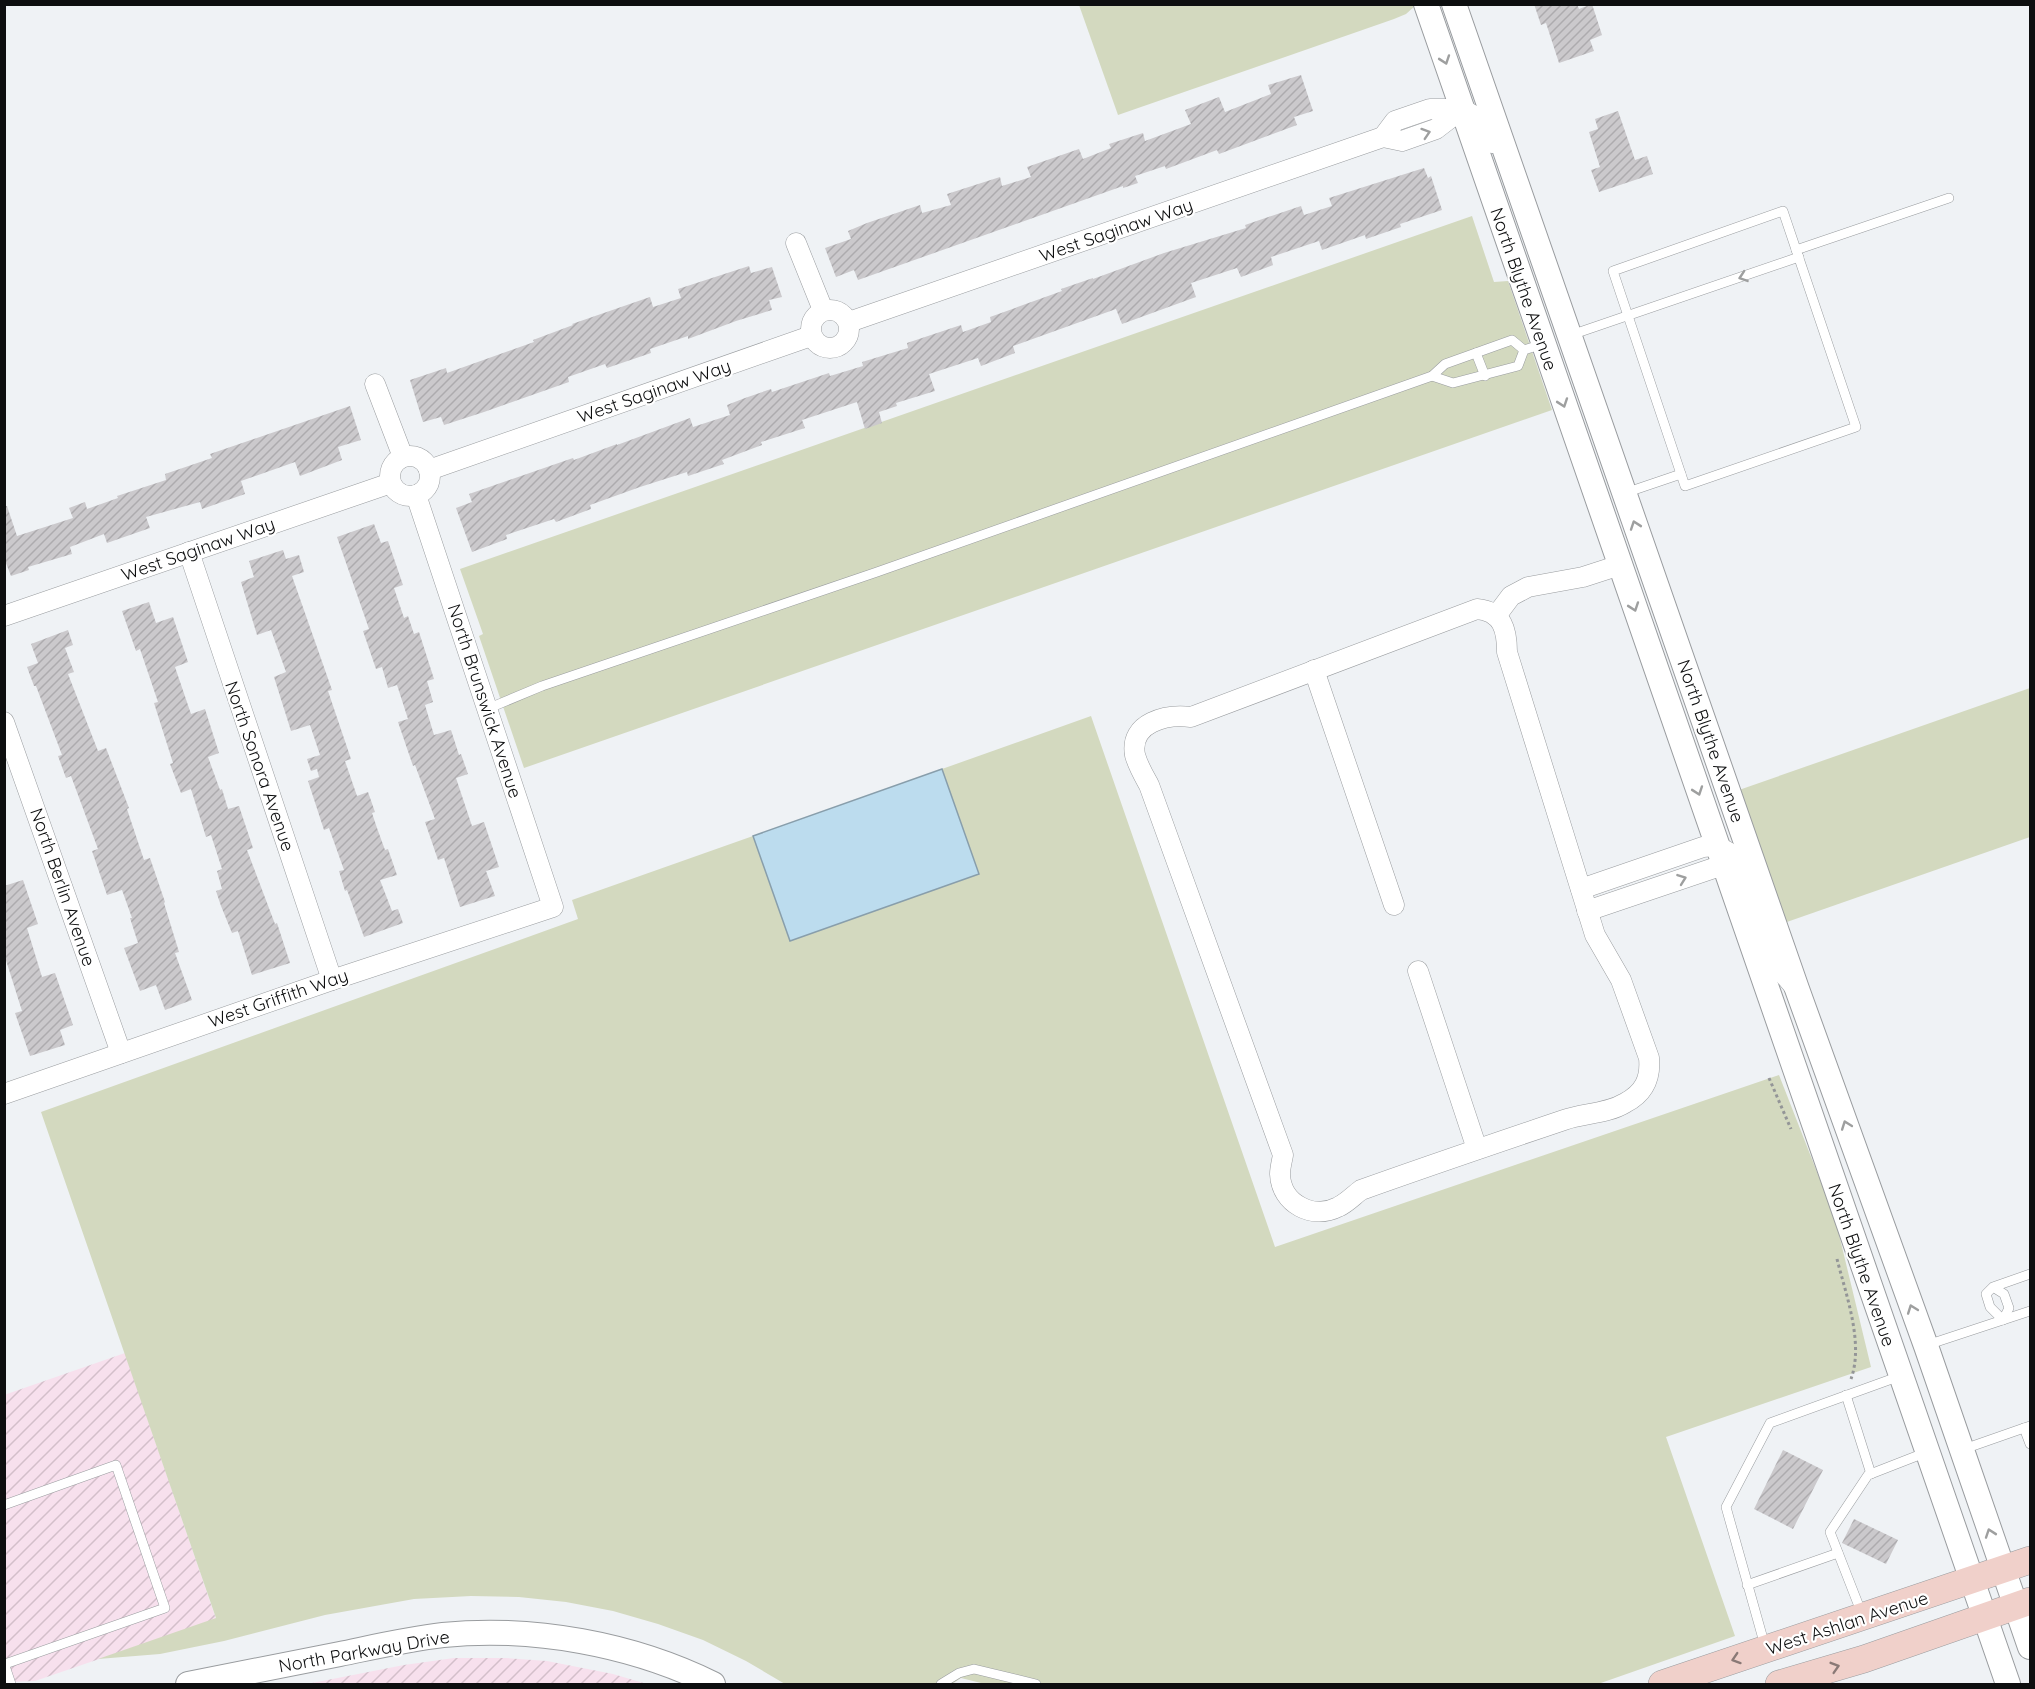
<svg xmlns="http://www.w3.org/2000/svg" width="2035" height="1689" font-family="Quicksand,sans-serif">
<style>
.industrial{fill:url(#industrial-furrows)}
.green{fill:#d3d9bf}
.water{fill:#bcdcee;stroke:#889eab;stroke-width:1.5}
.building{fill:url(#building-hatch)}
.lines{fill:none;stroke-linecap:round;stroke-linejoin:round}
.service-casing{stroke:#999c9f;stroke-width:10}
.minor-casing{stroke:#999c9f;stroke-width:21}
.tertiary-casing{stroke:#999c9f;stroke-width:26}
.secondary-casing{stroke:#999c9f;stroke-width:28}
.path{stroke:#939597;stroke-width:3;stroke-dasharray:3 3;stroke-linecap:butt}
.service{stroke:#fff;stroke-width:9}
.minor{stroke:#fff;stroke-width:20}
.tertiary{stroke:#fff;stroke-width:24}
.secondary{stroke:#f0d0ca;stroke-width:27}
.oneway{stroke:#9e9f9f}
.oneway2{stroke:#8a7976}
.labels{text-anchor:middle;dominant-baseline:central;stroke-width:4.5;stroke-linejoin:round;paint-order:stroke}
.street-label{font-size:18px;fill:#0d0e0f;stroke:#fff}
</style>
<defs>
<pattern id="industrial-furrows" width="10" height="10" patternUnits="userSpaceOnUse" patternTransform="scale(1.5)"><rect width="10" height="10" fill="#f7e0ed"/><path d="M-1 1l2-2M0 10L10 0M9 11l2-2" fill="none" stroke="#d3bfca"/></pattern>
<pattern id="building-hatch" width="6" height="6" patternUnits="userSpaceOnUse" patternTransform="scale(1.5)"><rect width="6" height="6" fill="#cbc9cc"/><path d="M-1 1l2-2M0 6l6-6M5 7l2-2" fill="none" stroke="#adabae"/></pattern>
</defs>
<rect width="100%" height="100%" fill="#eff2f5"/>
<g class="industrial">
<polygon points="125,1353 216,1619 35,1681 5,1682 4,1395"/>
<polygon points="454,1658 505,1658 547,1661 613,1674 647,1684 307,1684 404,1665"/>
</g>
<g class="green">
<polygon points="1079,5 1416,5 1406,14 1394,19 1118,115"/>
<polygon points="1472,216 1494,282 1508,281 1552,410 524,768 479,636 483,634 460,569"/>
<polygon points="2030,688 2030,837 1784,923 1739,790"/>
<polygon points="1091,716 1275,1247 1779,1075 1835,1218 1871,1367 1666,1437 1735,1636 1598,1684 985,1684 961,1678 952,1684 785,1684 746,1661 703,1640 658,1624 613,1611 566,1602 519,1597 471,1596 414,1599 325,1615 224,1641 160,1654 98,1659 216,1618 41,1112 578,919 572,900 753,836 790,940 979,874 942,769"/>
</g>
<polygon class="water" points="942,769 979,874 790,941 753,836"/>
<g class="building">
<polygon points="1534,4 1577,4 1579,9 1592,4 1602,35 1590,40 1594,51 1559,63 1546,23 1541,25"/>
<polygon points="1301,75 1313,111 1294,117 1297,125 1219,154 1217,150 1166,169 1165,166 1135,176 1138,183 1123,188 1123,186 858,280 854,270 836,277 825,248 851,239 848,231 867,223 920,205 922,213 951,205 947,194 1000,177 1002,186 1031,177 1027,167 1079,149 1083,159 1111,148 1109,144 1143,133 1145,141 1191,124 1185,110 1219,97 1225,112 1271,94 1268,85"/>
<polygon points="1618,111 1635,160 1647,156 1653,174 1599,192 1591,170 1600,167 1589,132 1598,129 1595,119"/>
<polygon points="1424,168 1428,178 1431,176 1442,210 1400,224 1401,227 1366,239 1365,235 1322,250 1319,241 1271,257 1273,265 1241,277 1237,268 1191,283 1196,297 1122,324 1116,309 1013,346 1015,353 981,366 978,358 929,374 935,391 896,403 897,406 879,412 882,423 865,429 857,402 802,420 805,428 761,442 762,445 722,460 724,464 688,476 687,472 640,487 590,505 591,509 556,522 554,519 506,535 507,539 472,552 456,508 472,502 469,494 573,458 574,460 617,444 617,445 690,418 693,427 730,415 727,405 745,398 771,389 772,392 829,373 830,376 863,366 862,362 908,348 907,343 961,325 963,332 991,322 990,317 1062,291 1061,289 1093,278 1093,279 1164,253 1246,228 1245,225 1301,206 1304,215 1332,206 1329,198"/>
<polygon points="749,266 751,273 772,267 782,297 769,300 772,310 736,321 688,339 688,336 650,349 651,353 607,368 605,364 568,377 569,382 484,412 444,425 441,417 423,422 410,380 446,368 447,373 534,342 533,340 573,325 572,324 650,297 653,307 681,298 678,289"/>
<polygon points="350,406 361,440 338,447 342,460 300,476 295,462 241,481 245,494 202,509 200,502 146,517 150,528 107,543 104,534 70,547 72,554 28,567 29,570 11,576 4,558 4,506 7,506 17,536 73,518 69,508 85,502 87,509 118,498 117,496 166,480 165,474 212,458 210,454"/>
<polygon points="374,524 381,543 388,541 403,585 394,588 404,618 408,616 414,634 419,632 434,679 427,681 433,702 425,705 434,735 451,730 459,755 461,754 468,774 456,778 472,826 484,822 499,867 486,871 495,896 460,907 444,858 438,860 425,822 435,819 415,765 413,766 398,722 408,719 397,685 388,688 382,667 376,669 363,631 369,629 337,537"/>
<polygon points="283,550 286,559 299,555 304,572 292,576 332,690 328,691 351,759 345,761 357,796 368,792 375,812 372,813 377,828 385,850 388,849 397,875 380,880 392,911 398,909 403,923 364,937 347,890 345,891 339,871 344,870 329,828 324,830 308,781 319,777 317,769 311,771 307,759 320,755 310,725 291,731 274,677 286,672 271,630 257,635 241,582 254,577 249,561"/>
<polygon points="149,602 156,623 173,617 188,662 175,667 191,714 205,709 219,753 208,757 220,790 222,789 228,809 239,806 253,848 247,850 275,924 277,923 290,963 252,975 238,931 232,933 221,906 216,891 222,889 217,871 222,869 211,835 206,837 191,789 181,793 170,764 173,763 154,703 158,702 140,649 136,651 122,611"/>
<polygon points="68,630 73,645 65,648 74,672 68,674 98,751 106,748 129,808 127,809 144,860 150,858 165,902 164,903 179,952 175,953 192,1000 165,1010 156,985 140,991 124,948 138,943 130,918 132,918 122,890 107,895 92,851 98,849 71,776 66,778 58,756 62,755 36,686 34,686 27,667 38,663 31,644"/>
<polygon points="23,880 38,924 27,928 42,977 55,973 73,1025 60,1030 65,1045 30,1056 15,1013 22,1011 4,954 4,886"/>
<polygon points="1783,1450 1823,1470 1793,1529 1754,1509"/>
<polygon points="1854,1519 1898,1540 1886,1564 1842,1543"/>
</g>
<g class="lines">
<defs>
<g id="service">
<polygon points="1783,211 1856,427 1685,486 1613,271"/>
<polyline points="1796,250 1949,198"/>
<polyline points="1571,335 1799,257"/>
<polyline points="1476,353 1485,376"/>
<polyline points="1432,376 1453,383 1518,366 1524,350 1543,344"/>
<polyline points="1625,493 1681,474"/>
<polyline points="487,709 542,686 877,572 1432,376 1445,364 1512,340 1524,350"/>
<polyline points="1993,1287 2004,1294 2009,1308 2003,1320 1990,1307 1986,1294 1993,1287 2030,1274"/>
<polyline points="1927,1345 2030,1311"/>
<polyline points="1846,1395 1871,1474"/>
<polyline points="2030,1426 2024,1428 2030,1444"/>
<polyline points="1964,1449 2024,1428"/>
<polyline points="4,1505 116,1465 165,1608 5,1664"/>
<polyline points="1747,1585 1838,1553"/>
<polyline points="1862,1614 1830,1532 1868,1475 1927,1452"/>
<polyline points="1765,1646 1726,1507 1770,1423 1900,1376"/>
<polyline points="4,1663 11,1684"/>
<polyline points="941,1684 959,1673 974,1669 1036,1684"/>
</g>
<g id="minor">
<polyline points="1383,137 1395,121 1430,109 1462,109 1485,122 1492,143"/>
<polyline points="796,243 823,310"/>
<circle cx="830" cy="329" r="19"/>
<polyline points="849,322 1383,137 1402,141 1436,129 1462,109"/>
<polyline points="375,384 403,457"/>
<circle cx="410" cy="476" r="20"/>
<polyline points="429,470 811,336"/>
<polyline points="189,552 332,980"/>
<path d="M1477,609C1503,611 1507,631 1507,652L1595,935L1621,980L1649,1058C1651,1079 1644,1093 1625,1103C1607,1114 1584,1113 1564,1120C1496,1143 1428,1166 1361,1190C1354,1195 1347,1203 1338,1207C1313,1220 1281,1204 1280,1174C1280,1168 1282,1161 1283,1155L1149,785C1144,776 1138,766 1135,755C1129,722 1167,714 1191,717Z"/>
<polyline points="4,616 391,483"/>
<polyline points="1496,616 1511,596 1528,587 1583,577 1620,565"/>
<polyline points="1314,670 1394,905"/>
<polyline points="4,722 121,1053"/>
<path d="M1581,889L1703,847C1720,845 1728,850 1739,862L1776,965L1793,985"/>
<polyline points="1587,911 1723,865"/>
<polyline points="1418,971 1477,1149"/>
<polyline points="4,1094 332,980 553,907 416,495"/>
</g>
<g id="tertiary">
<polyline points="1426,4 2008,1684"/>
<polyline points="1454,4 1797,989 1926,1346 2030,1647"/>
<path d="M188,1684C238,1674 289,1664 340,1654C374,1647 408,1639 443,1635C533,1626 632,1644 713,1684"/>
</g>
<g id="secondary">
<polyline points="1662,1684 2030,1560"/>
<polyline points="1779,1684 1864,1659 2030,1601"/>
</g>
</defs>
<use href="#service" class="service-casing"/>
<use href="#minor" class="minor-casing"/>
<use href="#tertiary" class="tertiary-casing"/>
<use href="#secondary" class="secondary-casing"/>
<g class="path">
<polyline points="1769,1078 1791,1129"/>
<path d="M1837,1259C1846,1295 1864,1343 1851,1379"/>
</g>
<use href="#service" class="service"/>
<use href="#minor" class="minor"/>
<use href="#tertiary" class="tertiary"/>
<use href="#secondary" class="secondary"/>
</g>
<defs><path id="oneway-chevron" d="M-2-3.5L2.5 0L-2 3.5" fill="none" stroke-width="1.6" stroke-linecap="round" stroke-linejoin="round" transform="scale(1.5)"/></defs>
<g class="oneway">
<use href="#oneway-chevron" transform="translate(1445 60) rotate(71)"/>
<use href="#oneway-chevron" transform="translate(1426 133) rotate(-18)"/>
<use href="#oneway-chevron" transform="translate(1743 277) rotate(161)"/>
<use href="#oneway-chevron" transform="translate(1563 403) rotate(71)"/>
<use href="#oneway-chevron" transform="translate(1635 525) rotate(-109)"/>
<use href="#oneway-chevron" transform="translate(1634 607) rotate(71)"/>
<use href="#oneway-chevron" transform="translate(1698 791) rotate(71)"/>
<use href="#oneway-chevron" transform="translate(1682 879) rotate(-20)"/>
<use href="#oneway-chevron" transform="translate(1846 1125) rotate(-110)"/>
<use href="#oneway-chevron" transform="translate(1912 1309) rotate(-110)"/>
<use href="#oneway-chevron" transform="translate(1990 1533) rotate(-109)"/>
</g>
<g class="oneway2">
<use href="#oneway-chevron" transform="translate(1736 1659) rotate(162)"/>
<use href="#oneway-chevron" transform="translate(1835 1667) rotate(-17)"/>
</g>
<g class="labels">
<g class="street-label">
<text transform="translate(1116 230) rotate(-19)">West Saginaw Way</text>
<text transform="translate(1524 289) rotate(71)">North Blythe Avenue</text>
<text transform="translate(654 391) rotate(-19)">West Saginaw Way</text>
<text transform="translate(198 549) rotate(-19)">West Saginaw Way</text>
<text transform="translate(485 701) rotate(72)">North Brunswick Avenue</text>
<text transform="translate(1711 741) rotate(71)">North Blythe Avenue</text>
<text transform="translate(260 766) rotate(71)">North Sonora Avenue</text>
<text transform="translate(63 887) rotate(71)">North Berlin Avenue</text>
<text transform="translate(278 998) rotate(-19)">West Griffith Way</text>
<text transform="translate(1862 1265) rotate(71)">North Blythe Avenue</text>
<text transform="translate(1847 1623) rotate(-18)">West Ashlan Avenue</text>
<text transform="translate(364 1651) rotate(-10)">North Parkway Drive</text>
</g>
</g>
<rect width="2035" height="1689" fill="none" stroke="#0d0e0f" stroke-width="12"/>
</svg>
